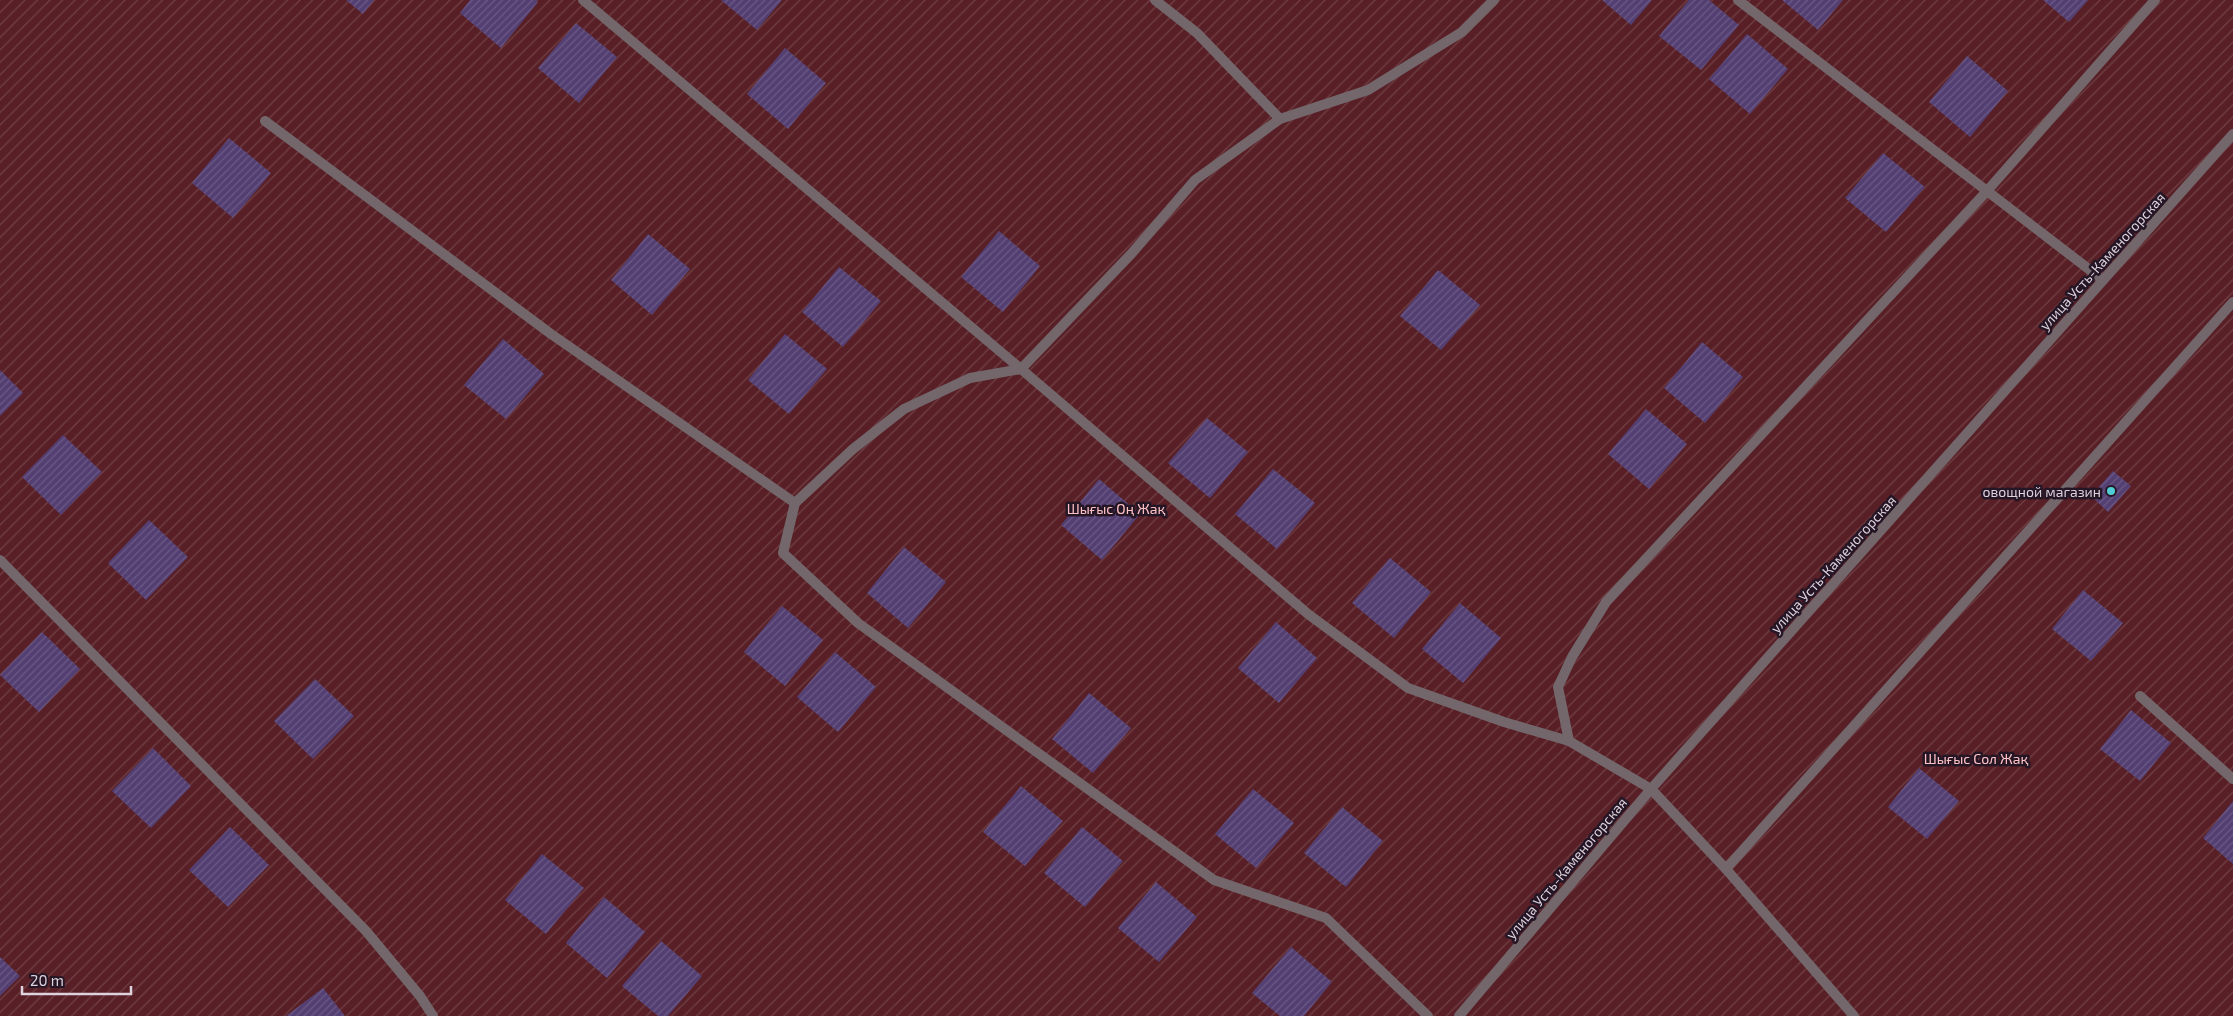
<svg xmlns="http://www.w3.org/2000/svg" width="2233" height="1016" font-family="'Exo 2',sans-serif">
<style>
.garden{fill:url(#garden-furrows)}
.building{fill:url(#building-hatch)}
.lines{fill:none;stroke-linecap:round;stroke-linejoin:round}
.service{stroke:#73676c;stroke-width:10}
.minor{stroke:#73676c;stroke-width:10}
.tertiary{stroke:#73676c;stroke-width:10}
.poi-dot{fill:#52ccd5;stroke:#251625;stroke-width:2}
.labels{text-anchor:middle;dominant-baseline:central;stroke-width:5;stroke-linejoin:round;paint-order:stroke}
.street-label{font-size:14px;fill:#ded3dd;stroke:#251625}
.poi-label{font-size:14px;fill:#ded3dd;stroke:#251625;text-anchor:end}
.park-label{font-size:14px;fill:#fec1c4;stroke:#251625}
</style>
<defs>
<pattern id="garden-furrows" width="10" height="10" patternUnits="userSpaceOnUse" patternTransform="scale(1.25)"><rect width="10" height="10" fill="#582026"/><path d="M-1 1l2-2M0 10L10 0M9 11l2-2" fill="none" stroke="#704045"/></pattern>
<pattern id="building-hatch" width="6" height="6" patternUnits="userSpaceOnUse" patternTransform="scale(1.25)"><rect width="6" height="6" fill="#543f72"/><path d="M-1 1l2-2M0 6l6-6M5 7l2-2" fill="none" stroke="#6c5a86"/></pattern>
</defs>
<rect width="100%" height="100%" fill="#2f1f2f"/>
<rect class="garden" x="0" y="0" width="2233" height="1016"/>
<g class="building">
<polygon points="346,0 374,0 363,14"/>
<polygon points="470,0 536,0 538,2 501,48 460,13"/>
<polygon points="721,0 782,0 757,30"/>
<polygon points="1602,0 1652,0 1631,25"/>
<polygon points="1689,0 1709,0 1739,25 1701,70 1659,36"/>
<polygon points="1782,0 1843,0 1818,30"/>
<polygon points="2043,0 2088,0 2069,22"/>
<polygon points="576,23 617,57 579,103 538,68"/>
<polygon points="1747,34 1788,69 1750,114 1709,79"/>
<polygon points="785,48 826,83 788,129 747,94"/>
<polygon points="1967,56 2008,91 1970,137 1929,102"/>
<polygon points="229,138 271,173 233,218 192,183"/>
<polygon points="1883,153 1925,187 1886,232 1845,198"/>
<polygon points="999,231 1040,266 1003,312 961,277"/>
<polygon points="648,234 690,269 652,315 611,280"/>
<polygon points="839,267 881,301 843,347 802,312"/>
<polygon points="1438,270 1480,305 1441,350 1400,316"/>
<polygon points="785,334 827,369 789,414 748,380"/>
<polygon points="503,339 544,374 506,419 464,385"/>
<polygon points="1702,342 1743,377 1705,423 1664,388"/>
<polygon points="0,370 23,393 0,416"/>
<polygon points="1646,409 1687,444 1649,489 1608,454"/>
<polygon points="1207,418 1248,452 1210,498 1168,463"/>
<polygon points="63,435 102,472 61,515 22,477"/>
<polygon points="1273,469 1315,503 1277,549 1235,514"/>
<polygon points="2113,471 2131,486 2108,512 2091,496"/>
<polygon points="1099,479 1140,514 1102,560 1061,525"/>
<polygon points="149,520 188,557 146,600 108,563"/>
<polygon points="904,547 946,582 908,628 867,593"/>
<polygon points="1390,558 1431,592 1394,638 1352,603"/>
<polygon points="2083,590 2123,623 2091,661 2052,629"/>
<polygon points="1460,603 1501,638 1463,683 1422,649"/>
<polygon points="782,606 823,640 785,686 744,652"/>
<polygon points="1276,622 1317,658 1279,703 1238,668"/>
<polygon points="42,632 80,669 39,712 0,675"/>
<polygon points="835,652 876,687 838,732 797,697"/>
<polygon points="315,679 354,716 313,759 274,721"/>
<polygon points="1089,693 1131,728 1093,773 1052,739"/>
<polygon points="2131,710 2171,743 2140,781 2100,749"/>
<polygon points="153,748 191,786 151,828 112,791"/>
<polygon points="1919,768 1959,801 1927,839 1888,807"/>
<polygon points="1021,786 1063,821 1025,866 983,832"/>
<polygon points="1253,789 1294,823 1256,868 1215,834"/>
<polygon points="2233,801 2233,864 2203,838"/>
<polygon points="1342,807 1383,841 1346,887 1304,853"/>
<polygon points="230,827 269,865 228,907 189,870"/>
<polygon points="1082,827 1123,861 1085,907 1044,873"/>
<polygon points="542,854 584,888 546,934 505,900"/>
<polygon points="1156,882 1197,917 1159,962 1118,928"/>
<polygon points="604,897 645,932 607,978 566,943"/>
<polygon points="661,941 702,976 668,1016 658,1016 622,986"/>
<polygon points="1291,947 1332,982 1304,1016 1280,1016 1252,993"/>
<polygon points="0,957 20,976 0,996"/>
<polygon points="323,988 345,1016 286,1016"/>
</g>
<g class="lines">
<g class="service">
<polyline points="583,0 1021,369 1308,614 1408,688 1504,722 1569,741 1651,789"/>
<polyline points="1155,0 1197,33 1280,119"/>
<polyline points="1738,0 2103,280"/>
<polyline points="265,121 551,334 795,503 853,449 904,409 970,378 1021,369 1132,253 1195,180 1280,119 1368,90 1462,32 1494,0"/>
<polyline points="795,503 783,553 858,623 1214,880 1326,918 1428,1016"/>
<polyline points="0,560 366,931 420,996 433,1016"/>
<polyline points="2140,696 2233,779"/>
<polyline points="1569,741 1558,687 1572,657 1606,602 1987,191 2155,0"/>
</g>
<g class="minor">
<polyline points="1651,789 1726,869 1854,1016"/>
<polyline points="1726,869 2233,302"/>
</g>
<polyline class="tertiary" points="1459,1016 1651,789 2233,134"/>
</g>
<circle class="poi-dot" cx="2111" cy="491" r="5"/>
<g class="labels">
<g class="street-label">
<text transform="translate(2102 261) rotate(-48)">улица Усть-Каменогорская</text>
<text transform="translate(1833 564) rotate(-48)">улица Усть-Каменогорская</text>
<text transform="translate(1566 868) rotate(-50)">улица Усть-Каменогорская</text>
</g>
<g class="poi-label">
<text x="2101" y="491">овощной магазин</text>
</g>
<g class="park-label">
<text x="1116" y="508">Шығыс Оң Жақ</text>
<text x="1976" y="758">Шығыс Сол Жақ</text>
</g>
</g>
<path d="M22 986v8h109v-8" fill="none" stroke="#ded3dd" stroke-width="2.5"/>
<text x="30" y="986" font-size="15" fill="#ded3dd" stroke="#251625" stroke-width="4" paint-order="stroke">20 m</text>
</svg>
